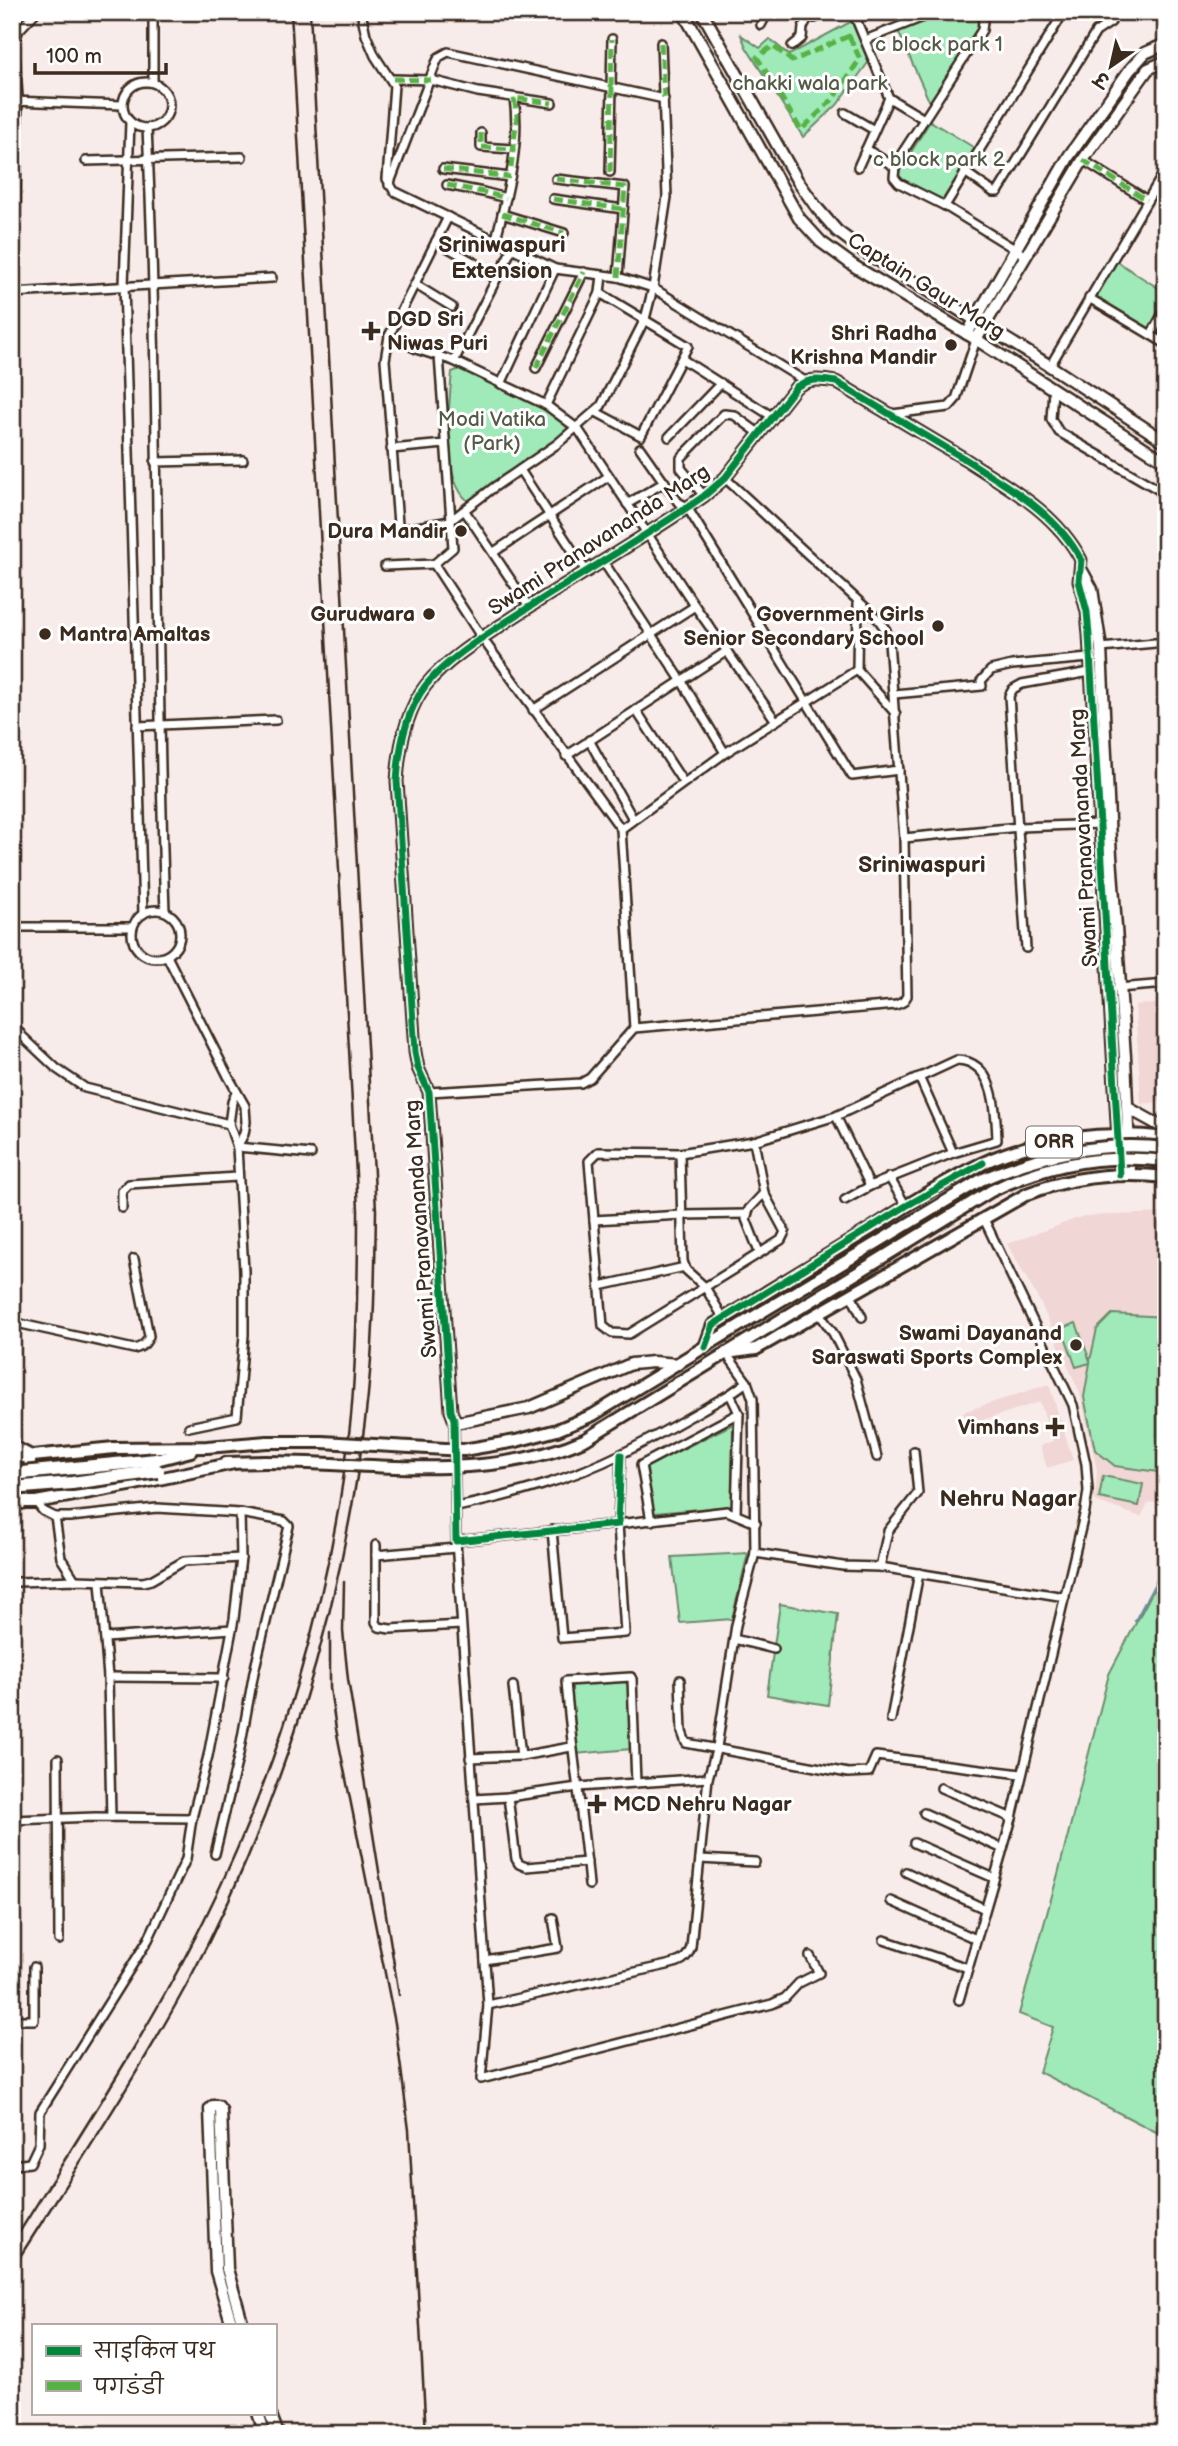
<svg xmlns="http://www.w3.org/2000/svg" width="1178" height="2446" font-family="'Balsamiq Sans','Playpen Sans Deva',sans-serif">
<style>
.built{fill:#f0d6d4}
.green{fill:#a0eab9;stroke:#6e8a6c;stroke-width:2}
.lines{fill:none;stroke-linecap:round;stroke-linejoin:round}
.stream{stroke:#6c8d9b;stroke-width:2.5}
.street-casing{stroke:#3b2a1e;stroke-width:12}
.secondary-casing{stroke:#3b2a1e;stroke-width:15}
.primary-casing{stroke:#3b2a1e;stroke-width:16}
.street{stroke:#fff;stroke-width:7}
.secondary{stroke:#fff;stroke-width:10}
.primary{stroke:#fff;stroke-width:10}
.rail{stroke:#3b2a1e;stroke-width:2.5}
.primary-bridge-casing{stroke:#3b2a1e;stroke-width:16;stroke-linecap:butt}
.highway-bridge-casing{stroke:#3b2a1e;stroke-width:18;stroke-linecap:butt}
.primary-bridge{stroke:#fff;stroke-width:10}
.highway-bridge{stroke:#fff;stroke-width:12}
.quiet{stroke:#57b245;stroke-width:5;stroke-dasharray:10 5;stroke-linecap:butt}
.cycleway-casing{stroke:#fff;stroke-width:11}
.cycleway{stroke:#00873e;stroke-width:7}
.poi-dot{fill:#3b2a1e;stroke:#fff;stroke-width:2.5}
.labels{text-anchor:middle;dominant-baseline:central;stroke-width:6;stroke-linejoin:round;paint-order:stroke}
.shield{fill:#fff;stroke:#766a62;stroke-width:2}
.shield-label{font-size:19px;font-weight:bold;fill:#3b2a1e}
.park-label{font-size:21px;fill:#545a45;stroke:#fff}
.street-label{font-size:21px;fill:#3b2a1e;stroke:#fff}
.poi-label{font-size:21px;font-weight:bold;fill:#3b2a1e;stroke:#fff;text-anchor:end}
.neighbourhood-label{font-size:23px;font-weight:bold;fill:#3b2a1e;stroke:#fff}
</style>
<rect width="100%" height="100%" fill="#f8eceb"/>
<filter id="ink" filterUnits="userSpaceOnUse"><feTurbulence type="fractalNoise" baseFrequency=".0143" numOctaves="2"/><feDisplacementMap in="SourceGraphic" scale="14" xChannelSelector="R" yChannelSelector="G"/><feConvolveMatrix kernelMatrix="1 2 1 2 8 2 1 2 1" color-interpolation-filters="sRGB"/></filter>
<g filter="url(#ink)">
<g class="built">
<polygon points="526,12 662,12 665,18 527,24"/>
<polygon points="1166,1003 1166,1101 1141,1104 1135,1005"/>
<polygon points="1166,1213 1166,1501 1148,1503 1141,1517 1095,1501 1097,1470 1080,1394 1041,1304 1007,1244 1084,1216"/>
<polygon points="1049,1384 1073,1460 1047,1468 1040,1446 1053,1441 1040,1402 983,1420 984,1424 968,1429 963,1412"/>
</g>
<g class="green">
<polygon points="925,12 985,12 987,22 939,100 929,101 895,24"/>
<polygon points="856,19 873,56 837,105 803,137 746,47 741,35 760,48 770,39 789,55"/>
<polygon points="930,121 978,150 943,201 896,177"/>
<polygon points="1116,261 1166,293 1166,298 1148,331 1093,297"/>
<path d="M465,367L558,414L573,432L468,501C440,478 449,405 452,372Z"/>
<polygon points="1112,1314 1166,1317 1166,1473 1115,1466 1095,1450 1084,1397 1090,1363 1076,1367 1062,1328 1076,1323 1090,1361 1097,1329"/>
<polygon points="733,1424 732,1506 654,1513 646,1467"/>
<polygon points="1103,1476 1143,1484 1139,1506 1099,1498"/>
<polygon points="748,1553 732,1619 680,1623 672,1557"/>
<polygon points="1166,1566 1166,2137 1039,2072 1053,2027 1019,2014 1058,1874 1109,1674"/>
<polygon points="780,1604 838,1614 828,1705 767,1695"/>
<polygon points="629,1678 631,1749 575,1754 565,1685"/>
</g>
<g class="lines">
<polyline class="stream" points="1135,1621 1166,1563"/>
<defs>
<g id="street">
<polyline points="361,12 366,35 375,56 394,85 387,179 394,191 555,269 618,277 653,288 805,381"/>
<polyline points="853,12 889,98 924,119"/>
<polyline points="980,12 983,21 982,30 901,155 895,167 894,177 899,183 945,206 1026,256"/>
<polyline points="808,13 815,18 827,12"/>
<polyline points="761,25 768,12"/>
<polyline points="865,40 936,12"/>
<polyline points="792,46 802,38 803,27 809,16"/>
<polyline points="393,79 431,80 478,92 552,103"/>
<circle cx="146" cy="105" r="23"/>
<polyline points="153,82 153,12"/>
<polyline points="611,87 612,39"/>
<polyline points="12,101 122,105"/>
<polyline points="845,113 874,130"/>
<polyline points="130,122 124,285 143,914"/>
<path d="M147,128C160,389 155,650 165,911"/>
<polyline points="481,133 481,147 513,149"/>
<polyline points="866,149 895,167"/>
<polyline points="1083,160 1147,200"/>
<polyline points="86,161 242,157"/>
<polyline points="858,167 889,98"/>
<polyline points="443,169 510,177"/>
<polyline points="610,172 612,87"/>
<polyline points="965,172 993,192 998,192 1096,32 1111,22 1110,12"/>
<polyline points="556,179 625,187 618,277"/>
<polyline points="389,185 436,63 439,57 448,52 664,99"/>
<polyline points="447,185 483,192 506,198"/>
<polyline points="553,199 623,209"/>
<polyline points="945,206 1064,12"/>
<polyline points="502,214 564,233"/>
<polyline points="448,217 389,336 385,360 398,524 401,528 406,529 450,521 493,488 557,444 601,406 645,319 653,288 667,197 661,43"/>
<path d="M496,239C507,194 521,145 514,98"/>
<polyline points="436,241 475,263"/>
<polyline points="416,285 452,307"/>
<polyline points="12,293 272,278"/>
<polyline points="1089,298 1166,344"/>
<polyline points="1151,335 1166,308"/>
<polyline points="389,336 419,350 454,361 546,405 578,429 695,606 776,721"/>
<polyline points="682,359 773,417"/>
<polyline points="454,361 512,249"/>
<polyline points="1050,366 1166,169"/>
<polyline points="536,368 584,272"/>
<polyline points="12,372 18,97 14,42 19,30 36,12"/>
<polyline points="501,384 555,269"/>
<polyline points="1053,390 1051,419 1059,432 1166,494"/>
<polyline points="546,405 600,293 602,275"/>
<polyline points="596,412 641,436 688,346 600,293"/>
<polyline points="892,414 949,407 956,399 976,340"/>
<polyline points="669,437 721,383"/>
<polyline points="640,448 678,502 687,507 852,776 899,770"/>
<polyline points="391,449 445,444"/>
<polyline points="155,462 243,460"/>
<polyline points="520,470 586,571"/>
<polyline points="704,496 681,468 681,458 724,414 734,415 760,434"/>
<polyline points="627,504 665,482"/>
<polyline points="465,511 529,607"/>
<polyline points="494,552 609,476"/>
<polyline points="603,561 681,680 725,753"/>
<polyline points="434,564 482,638 621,829 634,1028"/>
<polyline points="385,566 434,564 453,548 439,356"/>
<polyline points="858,602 857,670 896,714"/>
<polyline points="1101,648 1166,642"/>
<polyline points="894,694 982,686 981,681 991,670 1012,665 1089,658"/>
<polyline points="533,710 695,606"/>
<polyline points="636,710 683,782"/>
<polyline points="137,726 276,720"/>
<polyline points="589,740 633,819"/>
<polyline points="566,756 727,651"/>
<polyline points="621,829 725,753 857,670"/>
<polyline points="904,838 1019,827 1102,824"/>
<circle cx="156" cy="934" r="24"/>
<polyline points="12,927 132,927"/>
<polyline points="1026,948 1009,696 1013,689 1022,684 1090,672"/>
<polyline points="167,956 228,1076 245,1106 246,1122 244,1134 237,1147"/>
<polyline points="1118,988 1166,984"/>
<polyline points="12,1023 22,1036 57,1069 85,1088 229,1124"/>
<polyline points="919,1077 953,1153"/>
<polyline points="429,1092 581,1083 590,1078 634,1028 896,1005 903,1002 907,996 904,838 889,642 886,630 878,619 725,478"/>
<polyline points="754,1141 764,1193 749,1209 746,1219 759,1252"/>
<polyline points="237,1147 311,1154"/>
<polyline points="680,1153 683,1261 686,1270 705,1287 724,1319"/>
<polyline points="889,1177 906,1206"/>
<path d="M764,1193L785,1232L781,1240L629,1334L612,1333L603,1326L589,1161L598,1152L680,1153L754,1141L836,1116L957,1060C995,1061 996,1111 997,1140L953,1153L870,1186L836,1116"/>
<polyline points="845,1200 870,1186"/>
<polyline points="122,1208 122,1191 129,1184 237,1177"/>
<polyline points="594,1220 682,1215 747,1214"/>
<polyline points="600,1286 685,1267"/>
<polyline points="851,1295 862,1317"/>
<polyline points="819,1313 833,1333 856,1379 877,1457"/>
<path d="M12,1322L134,1349C142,1347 146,1344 149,1336L134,1259"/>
<polyline points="730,1394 739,1413 736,1513"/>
<polyline points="454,1419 456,1541 618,1524 621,1455"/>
<polyline points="189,1427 237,1417 244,1335 244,1271 237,1147 229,1124 232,1102 236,1092"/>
<polyline points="36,1502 43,1511 55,1517 70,1517 157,1508 240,1513 284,1521 289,1526 254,1672 239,1754 215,1854"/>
<path d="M457,1507C513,1495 569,1480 621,1454C658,1436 694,1414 730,1394L747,1382"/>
<polyline points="55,1517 61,1558 75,1580"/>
<polyline points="651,1521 641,1465 739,1413"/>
<polyline points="552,1530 562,1638 625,1633 618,1524 727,1511 756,1523"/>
<polyline points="456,1541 488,2005 481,2079 772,2004 785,1998 799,1983 819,1973 810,1956"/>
<polyline points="376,1545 376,1622 379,1627 390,1629 461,1625"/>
<polyline points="755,1553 843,1566 880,1567 1065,1597"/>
<polyline points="376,1555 456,1548"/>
<polyline points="880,1567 888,1531 918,1493 914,1451"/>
<polyline points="18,1582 75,1580 143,1582 151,1580 184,1561 241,1558"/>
<polyline points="100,1582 108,1677 111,1817"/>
<polyline points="105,1638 232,1629"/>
<polyline points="734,1639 774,1649"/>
<polyline points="108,1677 224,1678"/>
<polyline points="680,1680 682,1732 686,1743 848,1773 869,1772 876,1756 1021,1774"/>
<polyline points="513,1686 521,1756"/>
<polyline points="891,1719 919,1573"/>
<polyline points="470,1758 521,1756 571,1747"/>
<polyline points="58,1759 59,1940"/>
<polyline points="941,1788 1012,1818"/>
<polyline points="508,1797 516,1859 519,1864 526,1867 587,1862"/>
<polyline points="474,1799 508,1797 578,1787 708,1778"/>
<polyline points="924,1813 1003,1849"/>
<polyline points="12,1820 95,1817 192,1818"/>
<polyline points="914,1843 994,1878"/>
<polyline points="700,1859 755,1862"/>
<polyline points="906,1872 985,1909"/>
<path d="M589,1885C583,1816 571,1749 566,1681L631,1677L632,1679L636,1783"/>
<polyline points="891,1901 976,1939"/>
<polyline points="884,1940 968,1968"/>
<polyline points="485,1960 558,1948 553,1918"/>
<polyline points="959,2000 1012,1818 1085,1511 1088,1491 1086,1464 1073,1405 983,1217"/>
<path d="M488,2005L667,1965C680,1962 687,1960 691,1947L708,1778L717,1747L736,1625L755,1553L753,1399L747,1382L726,1353"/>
<polyline points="12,2020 34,2020 34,1967"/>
<polyline points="12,2165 30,2163 39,2144 40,2112 148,1940 186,1859 192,1818 208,1756 234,1619 241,1558 240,1513"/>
</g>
<g id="secondary">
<polyline points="683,12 799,218 821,242 854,266 974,338 1166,462"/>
<polyline points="702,12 797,180 817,208 837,231 865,252 1050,366 1166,442"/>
<polyline points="967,334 1069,156 1129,71 1145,53 1166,44"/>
<polyline points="976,340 1083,160 1148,69 1166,61"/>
<polyline points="1081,569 1092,589 1101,648 1110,841 1125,1057 1130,1175"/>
<polyline points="1128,1108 1166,1129"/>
<path d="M678,1364L653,1362L631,1364L529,1408L460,1422L454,1419L451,1411L429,1092L418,1068L415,1052L397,781C399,748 405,712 426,685C445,661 480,639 506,622C571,579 640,541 704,496L725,478L796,387C810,378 820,379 836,382C879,408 922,433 965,459C1008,487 1057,513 1081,560L1079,581L1087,612L1089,635L1120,1175"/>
<polyline points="232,2325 216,2271 210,2109 213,2106 218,2106 221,2110 227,2269 243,2325"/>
<polyline points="258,2413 265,2434"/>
<polyline points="270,2413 278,2434"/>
</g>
<g id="primary">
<path d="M705,1347L713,1325C766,1293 819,1260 872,1228C908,1205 944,1181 983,1163C1037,1138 1107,1130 1166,1138"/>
<path d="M726,1353L756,1349L1027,1194C1071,1177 1119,1172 1166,1177"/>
<polyline points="586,1439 756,1335"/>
<polyline points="12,1446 31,1456"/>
<polyline points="463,1450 516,1441 557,1430 593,1415 747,1321"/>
<polyline points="12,1458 114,1448 207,1447 267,1442"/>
<polyline points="156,1460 191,1451"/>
<polyline points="226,1463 265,1462"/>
<polyline points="12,1502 36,1502 130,1485 234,1463"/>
<polyline points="22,1503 31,1456"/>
</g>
</defs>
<use href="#street" class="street-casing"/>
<use href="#secondary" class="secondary-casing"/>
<use href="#primary" class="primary-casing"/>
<use href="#street" class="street"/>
<use href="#secondary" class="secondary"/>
<use href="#primary" class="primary"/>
<g class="rail">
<polyline points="344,1582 343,1631 348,1679 399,1995"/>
<polyline points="330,1633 330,1688 336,1729 395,2023 409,2130 426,2434"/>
<path d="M12,2244C79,2136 149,2031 205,1918C281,1765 334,1586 351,1416C357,1348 358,1279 358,1210L291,12"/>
<path d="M12,2269C71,2176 133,2083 186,1986C280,1811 340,1618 365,1421C374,1351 375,1280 376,1210L310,12"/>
</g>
<defs>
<g id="primary-bridge">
<path d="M747,1321L981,1180C1040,1154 1102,1141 1166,1148"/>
<path d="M756,1335L991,1191C1046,1164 1105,1153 1166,1161"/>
<polyline points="267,1442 322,1442 463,1450"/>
<path d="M265,1462C372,1462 486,1484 586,1439"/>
</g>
<g id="highway-bridge">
<polyline points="12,1474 156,1460"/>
<polyline points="12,1488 72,1483 158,1471"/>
</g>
</defs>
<use href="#primary-bridge" class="primary-bridge-casing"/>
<use href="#highway-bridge" class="highway-bridge-casing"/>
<use href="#primary-bridge" class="primary-bridge"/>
<use href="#highway-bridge" class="highway-bridge"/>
<g class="quiet">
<polygon points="849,36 860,59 832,100 801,130 757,57 773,46 792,61"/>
<polyline points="661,43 664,99"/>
<polyline points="393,79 431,80"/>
<polyline points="611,87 612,39"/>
<polyline points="481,133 481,147 513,149"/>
<polyline points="1083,160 1147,200"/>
<polyline points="511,168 517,116 514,98 552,103"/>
<polyline points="443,169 510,177"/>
<polyline points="610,172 612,87"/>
<polyline points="556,179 625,187 618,277"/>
<polyline points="447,185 483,192 506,198"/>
<polyline points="553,199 623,209"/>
<polyline points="502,214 564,233"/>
<polyline points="536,368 584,272"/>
</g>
<defs>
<g id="cycleway">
<polyline points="705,1347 713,1325 906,1206 983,1163"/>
<path d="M621,1455L618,1524L456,1541L454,1419L451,1411L429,1092L418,1068L415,1052L397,781C399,748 405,712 426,685C445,661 480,639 506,622C571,579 640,541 704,496L725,478L796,387C810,378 820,379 836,382C879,408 922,433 965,459C1008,487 1057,513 1081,560L1079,581L1087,612L1089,635L1120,1175"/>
</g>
</defs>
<use href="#cycleway" class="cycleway-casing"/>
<use href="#cycleway" class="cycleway"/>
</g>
</g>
<g class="poi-dot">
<path d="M367.5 320.5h7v7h7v7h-7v7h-7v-7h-7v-7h7z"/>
<circle cx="951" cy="345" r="7"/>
<circle cx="461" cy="531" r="7"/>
<circle cx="429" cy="614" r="7"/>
<circle cx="938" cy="626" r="7"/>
<circle cx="45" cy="634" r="7"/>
<circle cx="1076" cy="1345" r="7"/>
<path d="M1051.5 1416.5h7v7h7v7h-7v7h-7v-7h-7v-7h7z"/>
<path d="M593.5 1793.5h7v7h7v7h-7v7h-7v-7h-7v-7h7z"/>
</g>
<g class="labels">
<rect class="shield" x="1026" y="1126.5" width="56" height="31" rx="5"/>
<g class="shield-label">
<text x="1054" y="1142">ORR</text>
</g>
<g class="park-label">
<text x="939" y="44">c block park 1</text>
<text x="810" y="83">chakki wala park</text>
<text x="939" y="159">c block park 2</text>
<text x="492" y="419">Modi Vatika<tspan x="492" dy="24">(Park)</tspan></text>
</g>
<g class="street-label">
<text transform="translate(926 286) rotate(32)">Captain Gaur Marg</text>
<text transform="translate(599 540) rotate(-33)">Swami Pranavananda Marg</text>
<text transform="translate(1084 838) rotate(-93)">Swami Pranavananda Marg</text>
<text transform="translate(421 1229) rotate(-94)">Swami Pranavananda Marg</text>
</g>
<g class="poi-label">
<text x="387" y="319" text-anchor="start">DGD Sri<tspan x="387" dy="24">Niwas Puri</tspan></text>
<text x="937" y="333">Shri Radha<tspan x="937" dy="24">Krishna Mandir</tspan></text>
<text x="447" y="531">Dura Mandir</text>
<text x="415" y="614">Gurudwara</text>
<text x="924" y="614">Government Girls<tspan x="924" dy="24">Senior Secondary School</tspan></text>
<text x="59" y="634" text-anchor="start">Mantra Amaltas</text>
<text x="1062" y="1333">Swami Dayanand<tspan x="1062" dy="24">Saraswati Sports Complex</tspan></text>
<text x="1039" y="1427">Vimhans</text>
<text x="613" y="1804" text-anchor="start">MCD Nehru Nagar</text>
</g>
<g class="neighbourhood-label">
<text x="502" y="245">Sriniwaspuri<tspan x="502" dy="26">Extension</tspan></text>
<text x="922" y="865">Sriniwaspuri</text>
<text x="1008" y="1499">Nehru Nagar</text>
</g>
</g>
<rect width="1178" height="2446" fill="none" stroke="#fff" stroke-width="42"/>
<rect x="21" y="21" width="1136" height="2404" fill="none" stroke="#3b2a1e" stroke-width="2.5" filter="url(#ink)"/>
<rect x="32" y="2324" width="245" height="91" fill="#ffffff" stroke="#b1aaa5" stroke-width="2"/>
<rect x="46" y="2346" width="35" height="10" fill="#00873e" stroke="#b1aaa5" stroke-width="2"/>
<text x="94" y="2358" font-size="21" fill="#3b2a1e">साइकिल पथ</text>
<rect x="46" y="2381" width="35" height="10" fill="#57b245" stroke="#b1aaa5" stroke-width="2"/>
<text x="94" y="2394" font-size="21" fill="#3b2a1e">पगडंडी</text>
<g transform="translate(1111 66) rotate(214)" stroke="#ffffff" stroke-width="5" paint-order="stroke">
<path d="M0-5L12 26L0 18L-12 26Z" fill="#3b2a1e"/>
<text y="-10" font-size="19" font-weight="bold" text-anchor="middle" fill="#3b2a1e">उ</text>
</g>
<path d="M35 63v10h131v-10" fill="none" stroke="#3b2a1e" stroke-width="3.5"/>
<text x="46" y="63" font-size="21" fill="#3b2a1e" stroke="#ffffff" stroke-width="5" paint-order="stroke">100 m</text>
</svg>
